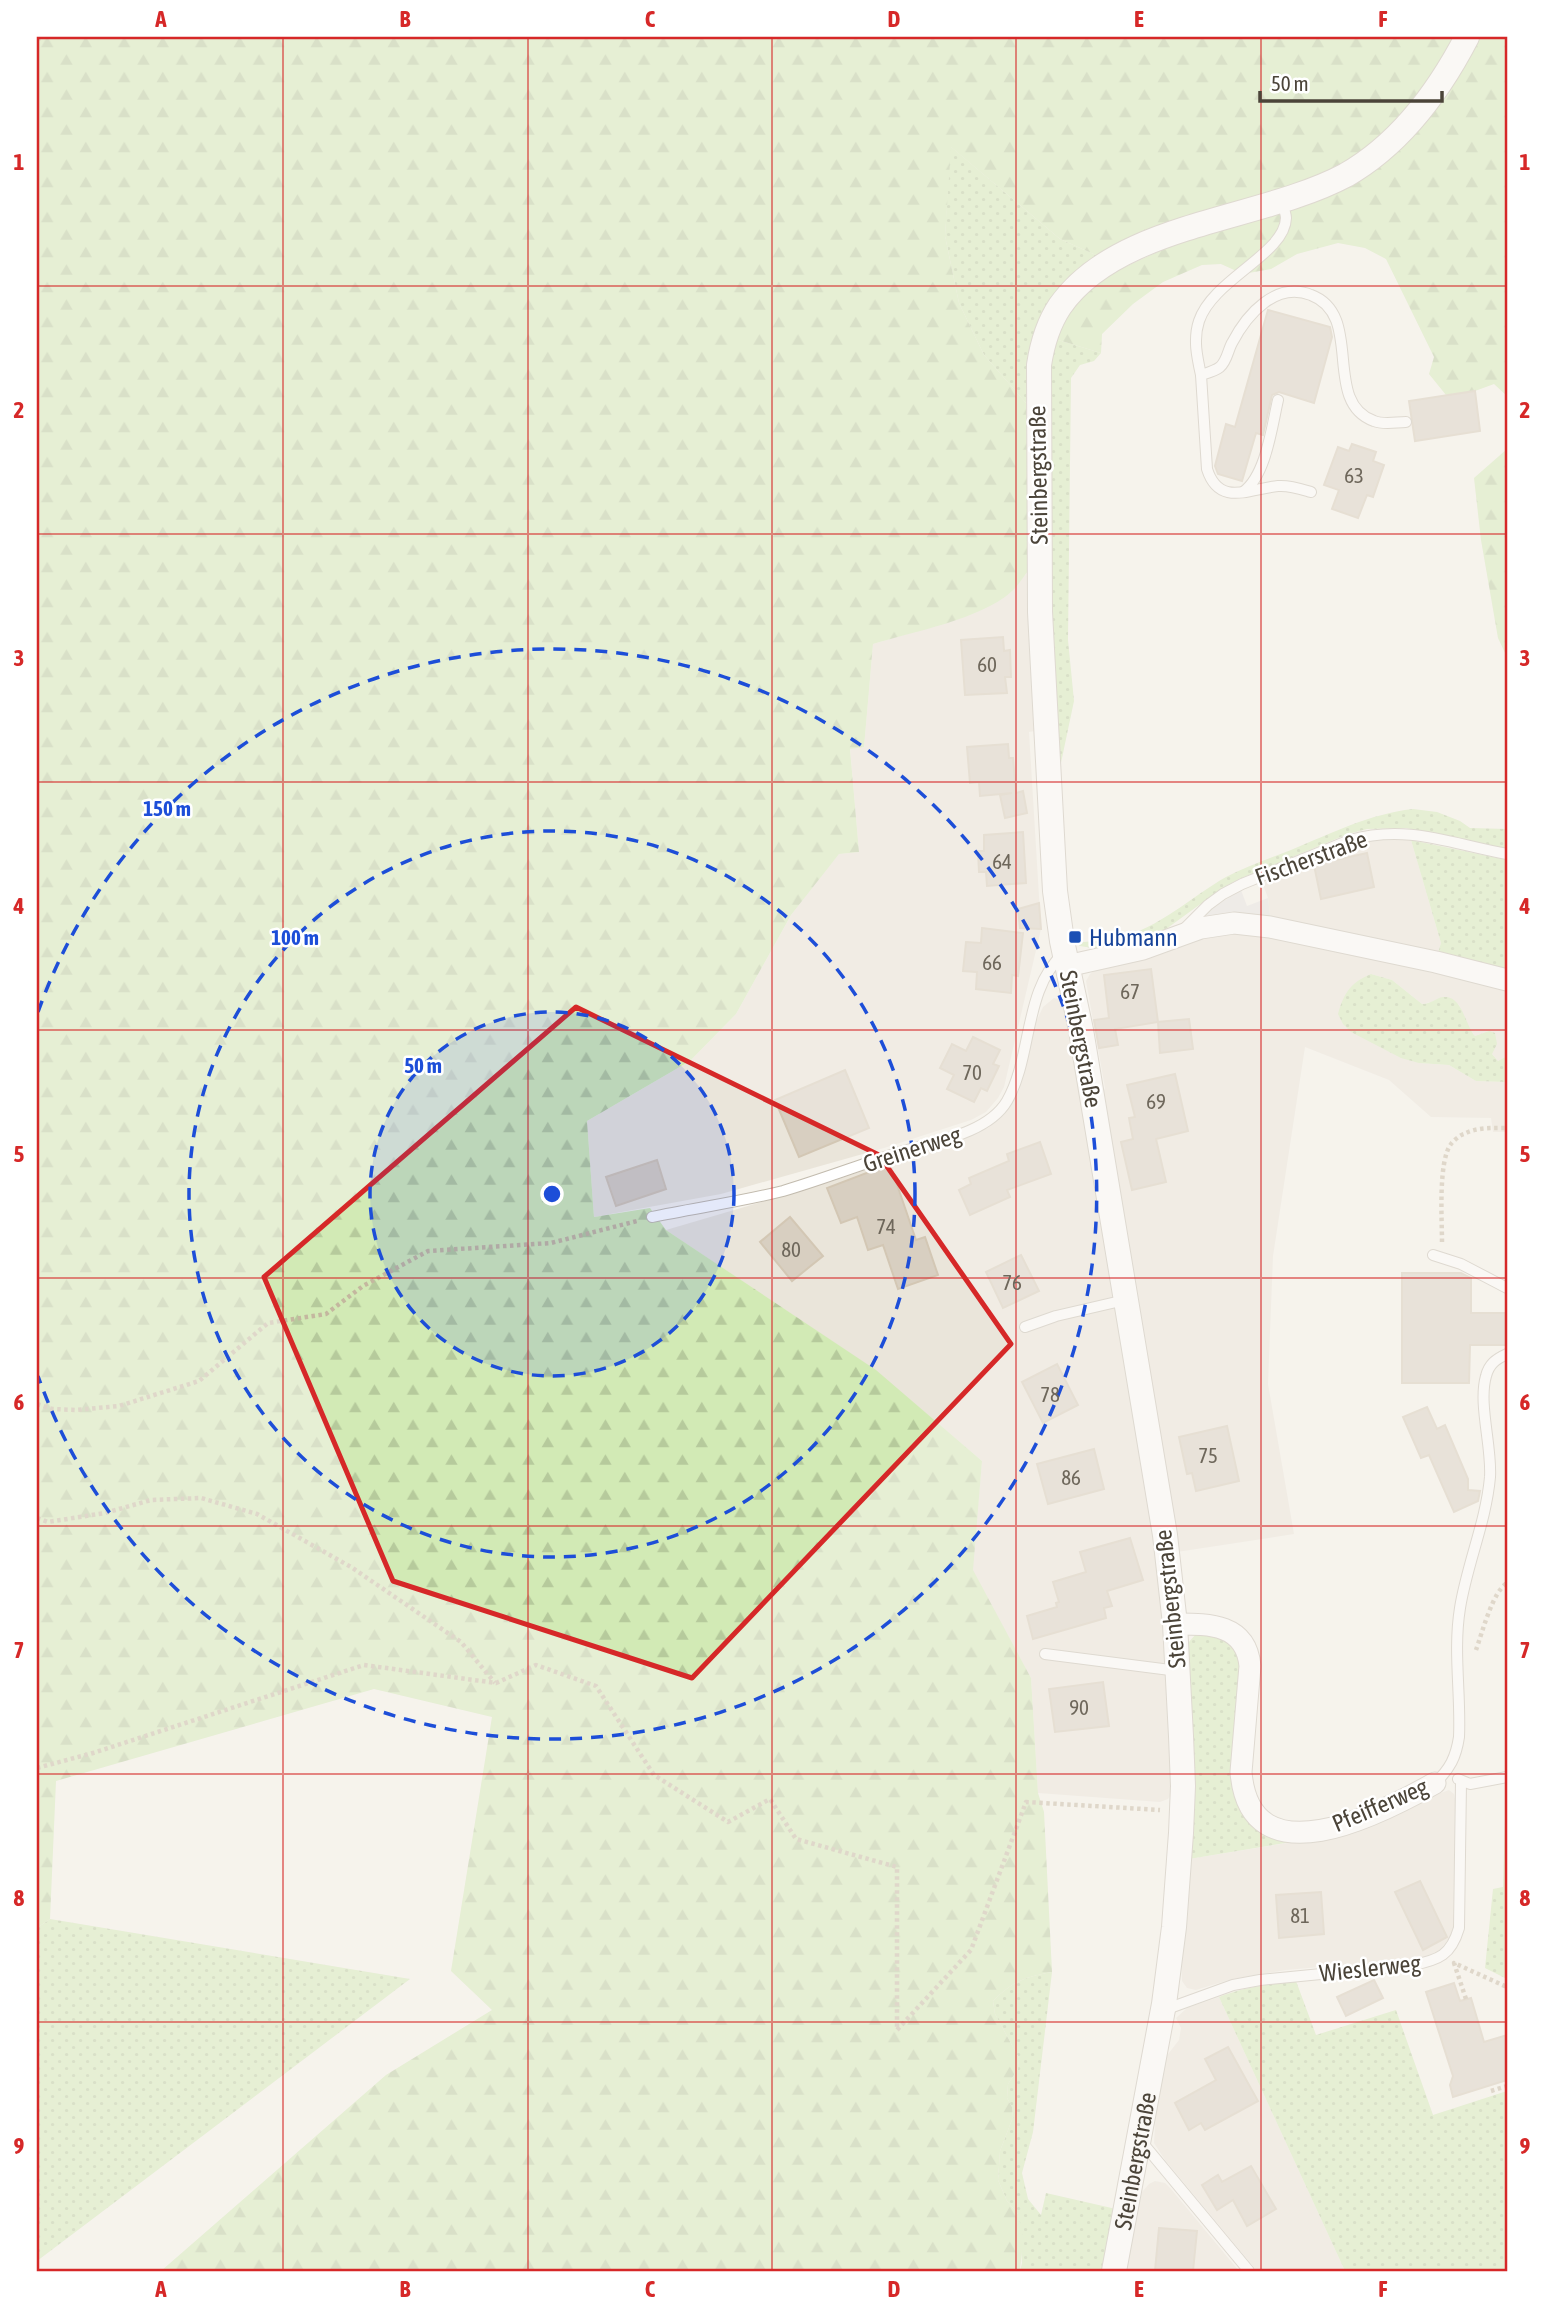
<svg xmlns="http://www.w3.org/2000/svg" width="1544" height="2308" font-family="'Asap Condensed',sans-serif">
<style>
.residential{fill:#eae5da}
.grass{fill:url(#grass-dots)}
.forest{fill:url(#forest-firs)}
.parking{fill:#e5e3e0}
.building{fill:#d8cfc1;stroke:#d3c7b4;stroke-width:2}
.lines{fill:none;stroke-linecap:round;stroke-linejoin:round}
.service-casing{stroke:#c2bbae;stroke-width:12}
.minor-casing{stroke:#c2bbae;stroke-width:23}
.tertiary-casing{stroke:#c2bbae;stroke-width:26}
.path{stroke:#c4b79f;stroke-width:4.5;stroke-dasharray:3.5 3.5;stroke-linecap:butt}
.service{stroke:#fff;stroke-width:10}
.minor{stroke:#fff;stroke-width:21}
.tertiary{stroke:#fff;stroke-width:24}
.marked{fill:none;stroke:#d62828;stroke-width:5;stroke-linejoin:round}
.grid{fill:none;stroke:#d62828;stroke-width:2;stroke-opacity:0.55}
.ring{fill:none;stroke:#1d4ed8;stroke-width:3.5;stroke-dasharray:12 9}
.transit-dot{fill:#1a4fb4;stroke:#fff;stroke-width:2.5}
.labels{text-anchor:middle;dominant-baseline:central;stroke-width:5;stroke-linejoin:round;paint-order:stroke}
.number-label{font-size:21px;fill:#6e675b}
.street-label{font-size:24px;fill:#4b4439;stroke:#fff}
.transit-label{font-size:24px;fill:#164399;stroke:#fff;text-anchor:start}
.centre{fill:#1d4ed8;stroke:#fff;stroke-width:3.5}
.ring-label{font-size:21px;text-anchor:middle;font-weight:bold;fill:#1d4ed8;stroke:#fff;stroke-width:5;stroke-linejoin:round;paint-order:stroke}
.neatline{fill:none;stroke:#d62828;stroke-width:2.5}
.grid-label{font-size:23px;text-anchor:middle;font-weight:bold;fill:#d62828}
</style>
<defs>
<pattern id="grass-dots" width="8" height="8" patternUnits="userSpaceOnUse" patternTransform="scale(1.75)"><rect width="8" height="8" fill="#d2eab5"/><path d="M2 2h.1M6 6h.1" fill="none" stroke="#b6ca9c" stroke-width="1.8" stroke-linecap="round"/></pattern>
<pattern id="forest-firs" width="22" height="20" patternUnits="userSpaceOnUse" patternTransform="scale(1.75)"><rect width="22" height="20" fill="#d2eab5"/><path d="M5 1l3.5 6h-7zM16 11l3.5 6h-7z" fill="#b6ca9c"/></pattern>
</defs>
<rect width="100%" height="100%" fill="#f6f3ec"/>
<g class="residential">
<polygon points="1029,570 1035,731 1029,732 1041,929 1004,1087 998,1098 986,1112 971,1120 884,1148 721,1194 594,1217 587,1121 690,1061 736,1014 791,915 828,867 839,854 859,852 850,748 864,747 873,644 961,618 1011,592"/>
<polygon points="1388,838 1411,840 1441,943 1437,956 1271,922 1268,898 1262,882 1352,845"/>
<polygon points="1250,931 1507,987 1507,1056 1498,1061 1492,1054 1489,1031 1475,1036 1470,1030 1459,1005 1449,998 1422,1004 1392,980 1371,974 1419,1063 1449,1065 1476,1081 1507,1082 1507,1132 1493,1132 1491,1118 1431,1117 1389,1080 1305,1047 1273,1256 1268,1384 1294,1534 1177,1552 1102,1095 1105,1088 1086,981 1090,974 1094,971 1203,935"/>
<polygon points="1054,998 1062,1000 1067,1015 1155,1536 1165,1625 1173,1786 1170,1796 1168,1799 1160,1802 1038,1793 1031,1678 972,1570 982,1461 875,1370 666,1230 830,1182 896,1159 954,1142 988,1128 1010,1106 1018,1092 1036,1022 1043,1007"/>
<polygon points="1449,1790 1454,1794 1455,1799 1453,1928 1451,1936 1439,1951 1433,1955 1412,1959 1286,1970 1232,1979 1196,1990 1187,1988 1182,1981 1181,1955 1189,1859 1317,1838"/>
<polygon points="1219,1997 1345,2271 1257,2271 1165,2160 1154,2143 1156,2108 1165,2058 1179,2040 1181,2028 1176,2018 1187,2008"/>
<polygon points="1155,2181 1165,2183 1171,2189 1239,2271 1125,2271 1142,2192 1149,2184"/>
</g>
<g class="grass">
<polygon points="950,146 1060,239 1098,256 1028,364 1026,403 984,355 959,303 945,236"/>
<polygon points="1055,339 1101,353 1094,361 1080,365 1071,378 1068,640 1074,701 1058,777 1050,612 1047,382"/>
<path d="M1413,809L1437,812L1460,821L1470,828L1507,829V849L1406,828L1367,829L1348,834L1239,879L1221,889L1162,932L1105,950L1080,946L1076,943C1090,941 1105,941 1119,938C1159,928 1191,897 1226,877C1247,866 1270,858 1291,850C1332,833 1369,814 1413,809Z"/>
<polygon points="1411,840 1507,860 1507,974 1437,956 1441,943"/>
<path d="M1371,974L1392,980L1422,1004C1431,1004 1436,998 1443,997C1463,995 1465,1026 1475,1036L1489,1031L1495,1033L1497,1044L1492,1054L1498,1061L1507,1056V1082L1476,1081L1449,1065L1419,1063L1401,1058L1351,1032L1343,1024L1338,1014C1344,993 1350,983 1371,974Z"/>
<polygon points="1196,1634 1222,1635 1242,1657 1236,1787 1303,1840 1189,1859 1188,1643"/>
<polygon points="1506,1782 1507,1782 1507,1979 1485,1968 1493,1889 1503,1887"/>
<polygon points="50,1919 410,1979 37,2261 37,1928"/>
<path d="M1052,1972L1033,2132L1022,2173L1028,2199L1041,2215L1046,2193L1116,2209L1104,2271H1020L1022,2263L1018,2214L1007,2201L998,2180L1000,2151L1013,2117L1012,2107L1007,2098L1008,2084L1018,2069L1019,2058L995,2014L993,2001C1013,1981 1025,1977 1052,1972Z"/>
<path d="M1296,1981L1316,2035L1396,2010L1433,2115L1507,2091V2271H1345L1219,1997C1244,1987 1270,1984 1296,1981Z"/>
</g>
<g class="forest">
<path d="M37,37H1455L1414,102L1379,137L1343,164L1306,183L1098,256L1060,239L951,147L945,236L959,303L984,355L1026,403L1029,570C1023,577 1018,586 1011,592C981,619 912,632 873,644L864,747L850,749L859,852L839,854L791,915L736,1014L690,1061L587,1121L594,1217L650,1208L666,1230L876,1370L982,1461L973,1570L1031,1678L1038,1793L1044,1812L1052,1972C1025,1977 1013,1981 993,2001L995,2014L1019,2058L1018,2069L1008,2084L1007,2098L1012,2107L1013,2117L1000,2151L998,2180L1007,2201L1018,2214L1023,2236L1020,2271H161L386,2075L492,2010L451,1971L492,1717L374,1689L56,1781L50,1919L37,1928Z"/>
<polygon points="1479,37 1507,37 1507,396 1494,384 1475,391 1446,395 1429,374 1434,357 1386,259 1365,248 1338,243 1297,254 1271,269 1243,274 1221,264 1202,265 1163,282 1133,304 1102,334 1101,353 1055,339 1076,302 1110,274 1170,246 1313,202"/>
<polygon points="1507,449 1507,657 1498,638 1481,540 1474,478"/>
</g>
<polygon class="parking" points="1241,890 1247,906 1268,898 1271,922 1199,920 1211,909"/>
<g class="building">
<polygon points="1268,310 1330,327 1332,337 1314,403 1279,392 1272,395 1263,435 1256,433 1242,481 1218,474 1215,466 1226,424 1235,427"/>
<polygon points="1475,391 1480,431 1415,441 1409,401"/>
<polygon points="1352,444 1376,452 1373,461 1384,465 1373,497 1367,495 1358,518 1332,509 1339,490 1324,485 1338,447 1349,451"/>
<polygon points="1003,637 1004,651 1010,650 1011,677 1005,677 1007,693 965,695 961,640"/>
<polygon points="1008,744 1009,758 1013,758 1016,793 1023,791 1027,813 1005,818 1000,795 1012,793 980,796 979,782 970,783 967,747"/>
<polygon points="1023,832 1026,883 987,886 986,872 979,872 978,851 984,851 984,835"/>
<polygon points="1367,853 1374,887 1321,899 1314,865"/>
<polygon points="1039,903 1041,929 1020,928 1018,909"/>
<polygon points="982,928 1023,933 1018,976 1012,975 1011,993 976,989 977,972 963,971 966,942 981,943"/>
<polygon points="1151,969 1158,1022 1115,1029 1118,1045 1099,1048 1094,1020 1109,1018 1104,975"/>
<polygon points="1189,1019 1193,1049 1160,1053 1158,1022"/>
<polygon points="973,1037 1000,1050 993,1064 999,1066 987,1091 981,1088 974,1102 947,1089 954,1075 940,1068 952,1044 966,1051"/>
<polygon points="845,1070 869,1128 799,1157 775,1100"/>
<polygon points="1175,1074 1188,1131 1156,1139 1166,1182 1132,1190 1121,1142 1133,1139 1129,1118 1135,1117 1127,1085"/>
<polygon points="1040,1142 1051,1174 1007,1190 1010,1197 970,1215 959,1190 971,1184 969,1178 1009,1161 1007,1154"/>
<polygon points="657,1160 666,1189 616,1206 606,1177"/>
<polygon points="890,1164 916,1240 925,1237 938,1275 898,1289 883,1245 868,1250 857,1217 841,1223 827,1188"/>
<polygon points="790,1217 823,1256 792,1281 760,1242"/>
<polygon points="1021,1255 1039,1291 1003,1308 986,1272"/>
<polygon points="1402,1273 1461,1273 1471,1278 1471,1313 1507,1313 1507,1345 1470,1345 1469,1383 1402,1383"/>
<polygon points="1057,1364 1078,1405 1043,1423 1022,1382"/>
<polygon points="1427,1407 1437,1429 1445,1425 1468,1479 1468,1490 1480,1491 1478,1501 1454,1512 1429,1455 1421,1458 1403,1417"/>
<polygon points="1227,1426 1239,1481 1196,1491 1192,1473 1187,1474 1179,1437"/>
<polygon points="1094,1449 1104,1489 1048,1504 1037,1464"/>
<polygon points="1130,1538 1143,1580 1107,1591 1112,1606 1104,1608 1106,1618 1033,1639 1027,1616 1057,1607 1056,1603 1059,1602 1053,1582 1086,1572 1080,1552"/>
<polygon points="1103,1682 1109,1726 1055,1732 1049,1689"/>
<polygon points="1420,1881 1447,1937 1423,1950 1395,1892"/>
<polygon points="1321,1892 1324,1934 1279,1938 1276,1895"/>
<polygon points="1374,1980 1383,1998 1346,2016 1337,1997"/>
<polygon points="1454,1983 1460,2001 1471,1998 1484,2042 1507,2035 1507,2080 1453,2097 1450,2085 1453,2076 1426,1992"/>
<polygon points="1228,2047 1258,2101 1205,2130 1201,2123 1189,2130 1175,2103 1216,2080 1205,2059"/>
<polygon points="1251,2166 1276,2209 1247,2226 1233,2200 1217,2210 1202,2185 1218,2175 1222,2182"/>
<polygon points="1159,2228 1197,2231 1193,2271 1155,2271"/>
</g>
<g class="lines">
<defs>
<g id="service">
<path d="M1201,375C1197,357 1193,339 1199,321C1213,279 1285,254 1286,218C1286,213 1283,207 1281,202"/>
<path d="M1243,492C1266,476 1272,426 1278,400"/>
<path d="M1311,492C1301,489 1290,485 1278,486C1249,489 1219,507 1207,469L1201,375C1207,373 1215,371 1220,367C1227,361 1228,350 1232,343C1247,314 1276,281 1311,295C1365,315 1321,402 1374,421C1384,425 1396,422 1406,422"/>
<path d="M1182,931L1208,905L1223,894L1242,884L1350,840C1408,824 1451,844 1507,854"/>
<path d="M652,1217C695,1208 740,1202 783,1191C820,1180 857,1166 894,1154C930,1142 987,1135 1007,1101C1033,1056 1023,989 1064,953"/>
<polyline points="1433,1255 1461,1264 1507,1288"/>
<polyline points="1025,1327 1056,1316 1125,1300"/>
<polyline points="1045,1654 1178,1671"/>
<polyline points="1458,1779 1470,1784 1507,1777"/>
<path d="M1435,1783C1450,1769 1456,1757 1459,1737C1461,1694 1453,1651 1460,1608C1467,1564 1486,1522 1490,1477C1492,1446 1478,1404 1486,1376C1489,1364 1496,1359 1507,1354"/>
<path d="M1164,2010L1233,1985L1260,1980L1413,1965C1439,1960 1451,1955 1459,1928L1461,1782"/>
<polyline points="1141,2141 1249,2271"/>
</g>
<g id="minor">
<polyline points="1067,966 1143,949 1201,928 1234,923 1270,927 1436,962 1507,980"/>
<path d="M1175,1624C1208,1624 1246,1623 1250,1666L1241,1772C1250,1882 1380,1814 1435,1783"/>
</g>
<g id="tertiary">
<path id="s1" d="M1114,2271L1164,2004L1174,1927L1181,1833L1183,1786L1181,1736L1175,1624L1165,1535L1081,1030L1062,941L1055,891L1040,612L1039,365C1042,345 1048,324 1060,306C1118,223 1260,221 1346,175C1400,144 1439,91 1467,37"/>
</g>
</defs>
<use href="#service" class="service-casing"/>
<use href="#minor" class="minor-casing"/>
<use href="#tertiary" class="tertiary-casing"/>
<g class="path">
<polyline points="37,39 44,37"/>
<path d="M1442,1242C1442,1220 1438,1161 1451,1144C1453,1141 1460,1135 1464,1134C1476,1127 1494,1128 1507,1128"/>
<polyline points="37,1404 52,1409 76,1410 119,1406 199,1381 268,1323 326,1314 363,1286 428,1251 551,1243 637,1221"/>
<polyline points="37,1518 48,1522 105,1513 151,1500 201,1498 257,1514 351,1567 461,1642 495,1683"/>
<path d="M1476,1650C1482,1633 1493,1591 1507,1583"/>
<polyline points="37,1768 93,1753 364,1665 496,1683 536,1665 596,1686 654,1775 728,1822 770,1799 796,1839 897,1867 897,2030 971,1950 1026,1802 1160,1810"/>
<polyline points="1466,1999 1454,1963 1507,1987"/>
<polyline points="1491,2091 1507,2086"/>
</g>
<use href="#service" class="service"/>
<use href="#minor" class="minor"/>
<use href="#tertiary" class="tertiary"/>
</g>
<path d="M0 0H1544V2308H0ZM576,1007L879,1155L1011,1344L692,1678L393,1581L264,1277Z" fill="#f6f3ec" fill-opacity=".55" fill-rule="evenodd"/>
<path class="marked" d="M576,1007L879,1155L1011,1344L692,1678L393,1581L264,1277Z"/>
<path class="grid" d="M283,37V2271M528,37V2271M772,37V2271M1016,37V2271M1261,37V2271M37,286H1507M37,534H1507M37,782H1507M37,1030H1507M37,1278H1507M37,1526H1507M37,1774H1507M37,2022H1507"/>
<circle cx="552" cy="1194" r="182" fill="#1d4ed8" fill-opacity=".12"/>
<g class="ring">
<circle cx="552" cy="1194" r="182"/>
<circle cx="552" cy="1194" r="363"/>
<path d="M38 1012A545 545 0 1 1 38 1376"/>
</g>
<rect class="transit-dot" x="1068" y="930" width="14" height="14" rx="3.5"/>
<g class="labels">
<g class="number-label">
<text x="1354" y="475">63</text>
<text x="987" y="664">60</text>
<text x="1002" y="861">64</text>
<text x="992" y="962">66</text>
<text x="1130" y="991">67</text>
<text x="972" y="1072">70</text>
<text x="1156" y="1101">69</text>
<text x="886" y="1226">74</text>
<text x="791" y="1249">80</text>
<text x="1012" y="1282">76</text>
<text x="1050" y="1394">78</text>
<text x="1208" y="1455">75</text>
<text x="1071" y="1477">86</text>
<text x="1079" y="1707">90</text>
<text x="1300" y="1915">81</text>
</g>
<g class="street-label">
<text transform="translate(1038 475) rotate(-91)">Steinbergstraße</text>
<text transform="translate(1311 858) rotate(-20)">Fischerstraße</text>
<text transform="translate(1081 1039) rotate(79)">Steinbergstraße</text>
<text transform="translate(912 1149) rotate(-18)">Greinerweg</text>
<text transform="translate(1170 1599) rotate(-96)">Steinbergstraße</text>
<text transform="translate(1380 1805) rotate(-23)">Pfeifferweg</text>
<text transform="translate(1370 1968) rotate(-6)">Wieslerweg</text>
<text stroke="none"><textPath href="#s1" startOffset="112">Steinbergstraße</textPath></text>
</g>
<g class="transit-label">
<text x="1089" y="937">Hubmann</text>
</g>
</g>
<circle cx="552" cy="1194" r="10" class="centre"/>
<g class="ring-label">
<text x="167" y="816">150 m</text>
<text x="295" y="945">100 m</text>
<text x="423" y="1073">50 m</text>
</g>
<rect width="1544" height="2308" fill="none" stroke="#ffffff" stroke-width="77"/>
<path d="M1260 91v10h182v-10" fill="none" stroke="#4b4439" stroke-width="3.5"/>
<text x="1271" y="91" font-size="21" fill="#4b4439" stroke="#ffffff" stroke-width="5" paint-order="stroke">50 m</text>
<rect x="38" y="38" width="1468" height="2232" class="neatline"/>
<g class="grid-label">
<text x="161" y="27">A</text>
<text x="405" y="27">B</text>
<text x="650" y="27">C</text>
<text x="894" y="27">D</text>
<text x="1139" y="27">E</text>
<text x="1383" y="27">F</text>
<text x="19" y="170">1</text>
<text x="1525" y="170">1</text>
<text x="19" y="418">2</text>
<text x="1525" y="418">2</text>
<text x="19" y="666">3</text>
<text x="1525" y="666">3</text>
<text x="19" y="914">4</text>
<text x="1525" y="914">4</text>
<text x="19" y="1162">5</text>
<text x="1525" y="1162">5</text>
<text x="19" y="1410">6</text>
<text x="1525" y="1410">6</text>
<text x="19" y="1658">7</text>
<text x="1525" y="1658">7</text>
<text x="19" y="1906">8</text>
<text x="1525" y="1906">8</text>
<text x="19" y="2154">9</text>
<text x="1525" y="2154">9</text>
<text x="161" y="2297">A</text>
<text x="405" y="2297">B</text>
<text x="650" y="2297">C</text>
<text x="894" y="2297">D</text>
<text x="1139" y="2297">E</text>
<text x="1383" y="2297">F</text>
</g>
</svg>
